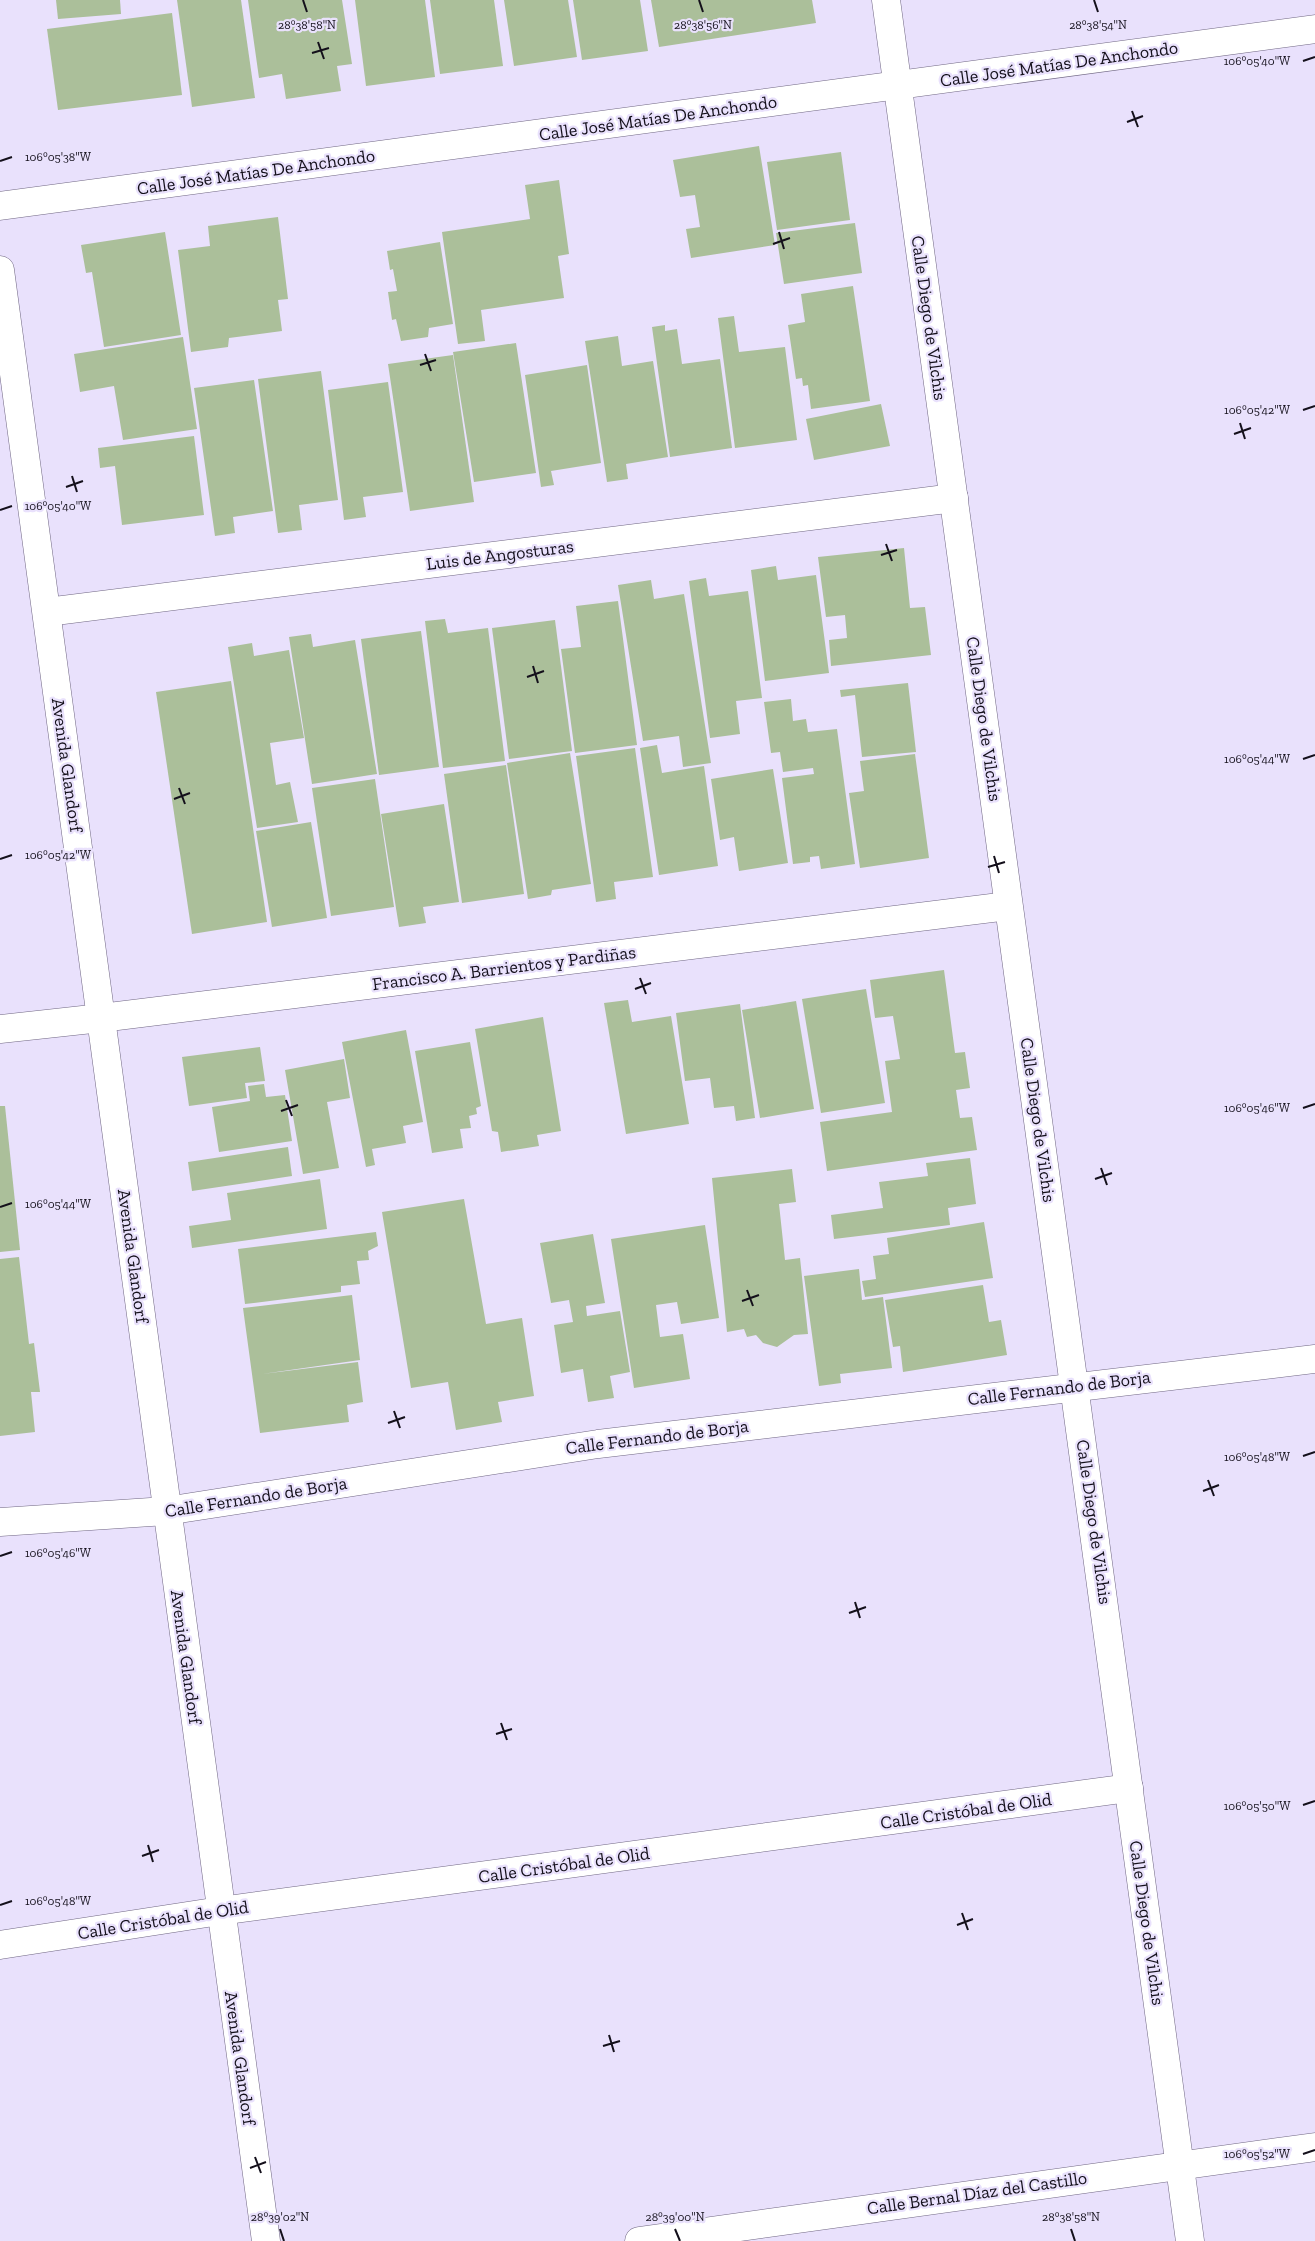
<svg xmlns="http://www.w3.org/2000/svg" width="1315" height="2241" font-family="'Zilla Slab',serif">
<style>
.building{fill:#abbf9a}
.lines{fill:none;stroke-linecap:round;stroke-linejoin:round}
.minor-casing{stroke:#706783;stroke-width:29}
.secondary-casing{stroke:#706783;stroke-width:29}
.minor{stroke:#fff;stroke-width:28}
.secondary{stroke:#fff;stroke-width:28}
.ticks{fill:none;stroke:#14101b;stroke-width:2}
.labels{text-anchor:middle;dominant-baseline:central;stroke-width:4.5;stroke-linejoin:round;paint-order:stroke}
.street-label{font-size:18px;fill:#14101b;stroke:#e9e1fc}
.ticks-label{font-size:12px;text-anchor:middle;fill:#14101b;stroke:#e9e1fc;stroke-width:4.5;stroke-linejoin:round;paint-order:stroke}
</style>
<rect width="100%" height="100%" fill="#e9e1fc"/>
<g class="building">
<polygon points="56,0 120,0 121,14 58,19"/>
<polygon points="177,0 241,0 255,98 192,107"/>
<polygon points="248,0 342,0 352,64 337,66 341,91 286,99 282,74 259,78"/>
<polygon points="355,0 425,0 435,77 366,86"/>
<polygon points="430,0 494,0 503,66 440,74"/>
<polygon points="504,0 568,0 577,57 514,66"/>
<polygon points="573,0 640,0 648,51 582,60"/>
<polygon points="651,0 812,0 816,23 659,47"/>
<polygon points="172,13 182,95 58,110 47,29"/>
<polygon points="759,146 775,245 691,258 686,229 700,227 695,195 680,197 673,160"/>
<polygon points="841,152 850,220 777,230 767,162"/>
<polygon points="559,180 569,254 558,256 564,298 481,310 485,341 458,344 442,232 530,219 525,185"/>
<polygon points="278,217 288,299 278,300 282,331 229,338 228,347 191,352 178,250 210,246 208,226"/>
<polygon points="855,223 862,273 784,284 776,233"/>
<polygon points="165,232 181,335 104,347 92,272 86,273 81,245"/>
<polygon points="440,242 453,324 429,328 428,337 401,341 396,319 392,320 388,292 397,291 393,269 390,270 387,251"/>
<polygon points="853,286 870,401 811,409 808,385 803,386 802,378 796,379 788,325 805,322 801,294"/>
<polygon points="734,316 739,352 785,347 797,440 735,448 718,318"/>
<polygon points="665,325 665,331 677,329 682,364 720,359 732,448 670,457 652,327"/>
<polygon points="618,336 622,366 653,361 668,457 626,464 628,479 607,482 585,341"/>
<polygon points="183,337 197,429 123,440 114,386 80,392 74,354"/>
<polygon points="516,343 536,473 474,482 453,352"/>
<polygon points="453,355 474,502 410,511 388,364"/>
<polygon points="587,365 601,463 551,471 554,485 541,487 525,375"/>
<polygon points="321,371 338,500 299,505 302,530 278,533 258,379"/>
<polygon points="254,380 273,511 233,517 235,533 215,536 194,388"/>
<polygon points="388,382 403,492 363,497 366,517 344,520 328,390"/>
<polygon points="881,404 890,446 814,460 806,419"/>
<polygon points="194,436 204,515 122,525 115,466 100,468 98,448"/>
<polygon points="904,548 910,608 925,607 931,655 831,666 829,640 847,638 845,615 826,617 818,557"/>
<polygon points="776,566 778,580 816,575 829,673 765,681 751,570"/>
<polygon points="706,578 709,596 748,591 762,698 736,701 740,734 710,738 689,581"/>
<polygon points="651,580 654,599 684,594 711,763 683,767 679,736 643,741 618,585"/>
<polygon points="618,601 637,745 575,753 561,649 581,647 576,606"/>
<polygon points="445,619 448,633 488,628 505,761 443,768 425,621"/>
<polygon points="555,620 572,751 509,759 492,628"/>
<polygon points="421,631 439,767 379,775 361,639"/>
<polygon points="311,634 313,647 355,640 377,774 312,784 289,637"/>
<polygon points="252,643 254,656 289,650 304,738 270,743 276,785 290,782 298,822 257,828 228,647"/>
<polygon points="231,681 267,922 192,934 156,692"/>
<polygon points="908,683 916,752 862,757 855,695 841,697 840,690"/>
<polygon points="791,699 793,721 806,719 808,732 837,729 855,864 821,869 819,856 810,857 810,862 793,864 782,778 814,774 813,768 783,772 780,752 771,753 764,702"/>
<polygon points="657,745 662,773 704,766 718,866 659,875 640,748"/>
<polygon points="635,748 653,877 614,882 616,899 596,902 576,756"/>
<polygon points="570,753 591,884 552,890 551,895 528,899 507,763"/>
<polygon points="915,754 929,858 860,868 849,793 864,791 860,761"/>
<polygon points="506,765 524,894 462,903 444,774"/>
<polygon points="773,769 788,863 739,871 734,837 720,840 711,779"/>
<polygon points="375,779 394,907 331,916 312,788"/>
<polygon points="444,804 459,902 423,907 426,923 399,927 381,814"/>
<polygon points="311,822 327,918 272,927 256,831"/>
<polygon points="944,970 955,1053 965,1052 970,1088 956,1090 960,1118 972,1117 977,1150 827,1171 820,1122 892,1112 885,1061 900,1059 893,1016 875,1018 870,980"/>
<polygon points="866,989 885,1103 821,1113 802,999"/>
<polygon points="628,1000 632,1022 671,1016 689,1124 626,1134 604,1003"/>
<polygon points="796,1001 814,1109 760,1118 742,1010"/>
<polygon points="740,1004 755,1118 736,1121 734,1106 714,1108 710,1078 685,1081 676,1013"/>
<polygon points="543,1017 561,1131 537,1135 539,1146 501,1152 498,1132 492,1131 475,1029"/>
<polygon points="406,1030 423,1122 403,1126 406,1143 372,1149 375,1165 366,1167 342,1042"/>
<polygon points="470,1042 481,1106 476,1108 477,1114 469,1116 471,1128 460,1129 463,1148 432,1153 415,1051"/>
<polygon points="260,1047 265,1081 245,1083 247,1098 189,1106 182,1057"/>
<polygon points="344,1059 350,1098 327,1102 339,1168 303,1174 285,1070"/>
<polygon points="264,1084 266,1097 285,1095 292,1141 219,1152 212,1107 250,1101 248,1086"/>
<polygon points="0,1106 5,1106 20,1250 0,1252"/>
<polygon points="288,1147 292,1176 192,1191 188,1162"/>
<polygon points="970,1158 976,1204 948,1208 950,1225 834,1239 831,1215 883,1208 879,1182 928,1176 926,1163"/>
<polygon points="792,1169 796,1202 779,1204 785,1260 800,1258 808,1334 794,1335 777,1347 763,1343 756,1335 747,1337 744,1329 727,1332 712,1178"/>
<polygon points="320,1179 327,1229 192,1248 189,1226 231,1220 227,1193"/>
<polygon points="464,1199 486,1324 522,1318 534,1396 498,1402 502,1422 456,1430 448,1382 411,1388 382,1212"/>
<polygon points="984,1222 993,1278 865,1297 862,1281 876,1279 873,1256 889,1254 887,1238"/>
<polygon points="705,1225 719,1318 681,1324 677,1302 656,1305 660,1337 683,1334 690,1379 634,1388 611,1239"/>
<polygon points="376,1232 378,1246 368,1251 369,1260 357,1261 360,1284 341,1286 341,1292 245,1304 238,1249"/>
<polygon points="593,1234 605,1303 586,1306 587,1316 620,1311 630,1372 610,1376 614,1398 588,1402 583,1369 561,1373 554,1325 573,1322 569,1300 551,1303 540,1243"/>
<polygon points="19,1257 29,1344 34,1343 40,1392 31,1392 35,1432 0,1436 0,1259"/>
<polygon points="859,1269 862,1300 883,1297 892,1368 840,1374 841,1383 819,1386 804,1276"/>
<polygon points="983,1285 989,1322 1001,1320 1007,1355 903,1372 900,1346 893,1347 885,1300"/>
<polygon points="352,1295 360,1360 262,1374 358,1362 363,1402 347,1405 349,1422 260,1433 243,1308"/>
</g>
<g class="lines">
<defs>
<g id="minor">
<polyline points="886,0 1190,2241"/>
<polyline points="0,206 1315,29"/>
<polyline points="47,612 954,498"/>
<polyline points="0,1029 101,1018 1008,906"/>
<polyline points="0,1522 166,1511 598,1444 1315,1359"/>
<polyline points="0,1945 220,1911 1129,1788"/>
<polyline points="639,2241 1315,2147"/>
</g>
<polyline id="secondary" points="0,270 266,2241"/>
</defs>
<use href="#minor" class="minor-casing"/>
<use href="#secondary" class="secondary-casing"/>
<use href="#minor" class="minor"/>
<use href="#secondary" class="secondary"/>
</g>
<path class="ticks" d="M303,0L307,12M699,0L703,12M1094,0L1098,12M318,42L324,59M312,53L329,48M1303,61L1315,57M1132,111L1138,127M1127,122L1143,116M0,161L12,157M779,232L784,249M773,244L790,238M425,354L431,371M420,365L436,360M1303,410L1315,406M1240,423L1245,439M1234,434L1251,428M72,476L77,492M66,487L83,481M0,510L12,506M886,544L892,561M881,555L897,550M533,666L538,683M527,677L544,671M1303,759L1315,755M179,788L185,804M174,799L190,793M994,856L999,873M0,859L12,855M988,867L1005,862M640,978L646,994M635,989L651,983M286,1100L292,1116M1303,1108L1315,1104M281,1111L298,1105M1101,1168L1107,1185M1095,1179L1112,1173M0,1207L12,1203M747,1290L753,1306M742,1301L759,1295M394,1411L400,1428M388,1423L405,1417M1303,1456L1315,1452M1208,1480L1214,1496M1203,1491L1219,1485M0,1556L12,1552M855,1602L860,1618M849,1613L866,1607M501,1723L507,1740M496,1734L512,1729M1303,1805L1315,1801M148,1845L153,1862M142,1856L159,1850M0,1905L12,1901M962,1913L968,1930M957,1925L973,1919M609,2035L614,2052M603,2046L620,2041M1303,2154L1315,2150M255,2157L261,2173M250,2168L266,2162M280,2229L284,2241M675,2229L680,2241M1071,2229L1075,2241"/>
<g class="labels">
<g class="street-label">
<text transform="translate(1059 64) rotate(-8)">Calle José Matías De Anchondo</text>
<text transform="translate(658 118) rotate(-8)">Calle José Matías De Anchondo</text>
<text transform="translate(256 172) rotate(-8)">Calle José Matías De Anchondo</text>
<text transform="translate(929 318) rotate(82)">Calle Diego de Vilchis</text>
<text transform="translate(500 555) rotate(-7)">Luis de Angosturas</text>
<text transform="translate(984 719) rotate(82)">Calle Diego de Vilchis</text>
<text transform="translate(67 765) rotate(82)">Avenida Glandorf</text>
<text transform="translate(504 968) rotate(-7)">Francisco A. Barrientos y Pardiñas</text>
<text transform="translate(1038 1120) rotate(82)">Calle Diego de Vilchis</text>
<text transform="translate(133 1256) rotate(82)">Avenida Glandorf</text>
<text transform="translate(1059 1388) rotate(-7)">Calle Fernando de Borja</text>
<text transform="translate(657 1437) rotate(-7)">Calle Fernando de Borja</text>
<text transform="translate(256 1497) rotate(-9)">Calle Fernando de Borja</text>
<text transform="translate(1094 1522) rotate(82)">Calle Diego de Vilchis</text>
<text transform="translate(186 1657) rotate(82)">Avenida Glandorf</text>
<text transform="translate(966 1811) rotate(-8)">Calle Cristóbal de Olid</text>
<text transform="translate(564 1865) rotate(-8)">Calle Cristóbal de Olid</text>
<text transform="translate(163 1920) rotate(-9)">Calle Cristóbal de Olid</text>
<text transform="translate(1147 1923) rotate(82)">Calle Diego de Vilchis</text>
<text transform="translate(240 2058) rotate(82)">Avenida Glandorf</text>
<text transform="translate(977 2193) rotate(-8)">Calle Bernal Díaz del Castillo</text>
</g>
</g>
<g class="ticks-label">
<text x="307" y="29">28°38'58"N</text>
<text x="1098" y="29">28°38'54"N</text>
<text x="703" y="29">28°38'56"N</text>
<text x="1257" y="65">106°05'40"W</text>
<text x="58" y="161">106°05'38"W</text>
<text x="1257" y="414">106°05'42"W</text>
<text x="58" y="510">106°05'40"W</text>
<text x="1257" y="763">106°05'44"W</text>
<text x="58" y="859">106°05'42"W</text>
<text x="1257" y="1112">106°05'46"W</text>
<text x="58" y="1208">106°05'44"W</text>
<text x="1257" y="1461">106°05'48"W</text>
<text x="58" y="1557">106°05'46"W</text>
<text x="1257" y="1810">106°05'50"W</text>
<text x="58" y="1905">106°05'48"W</text>
<text x="1257" y="2158">106°05'52"W</text>
<text x="280" y="2221">28°39'02"N</text>
<text x="675" y="2221">28°39'00"N</text>
<text x="1071" y="2221">28°38'58"N</text>
</g>
</svg>
